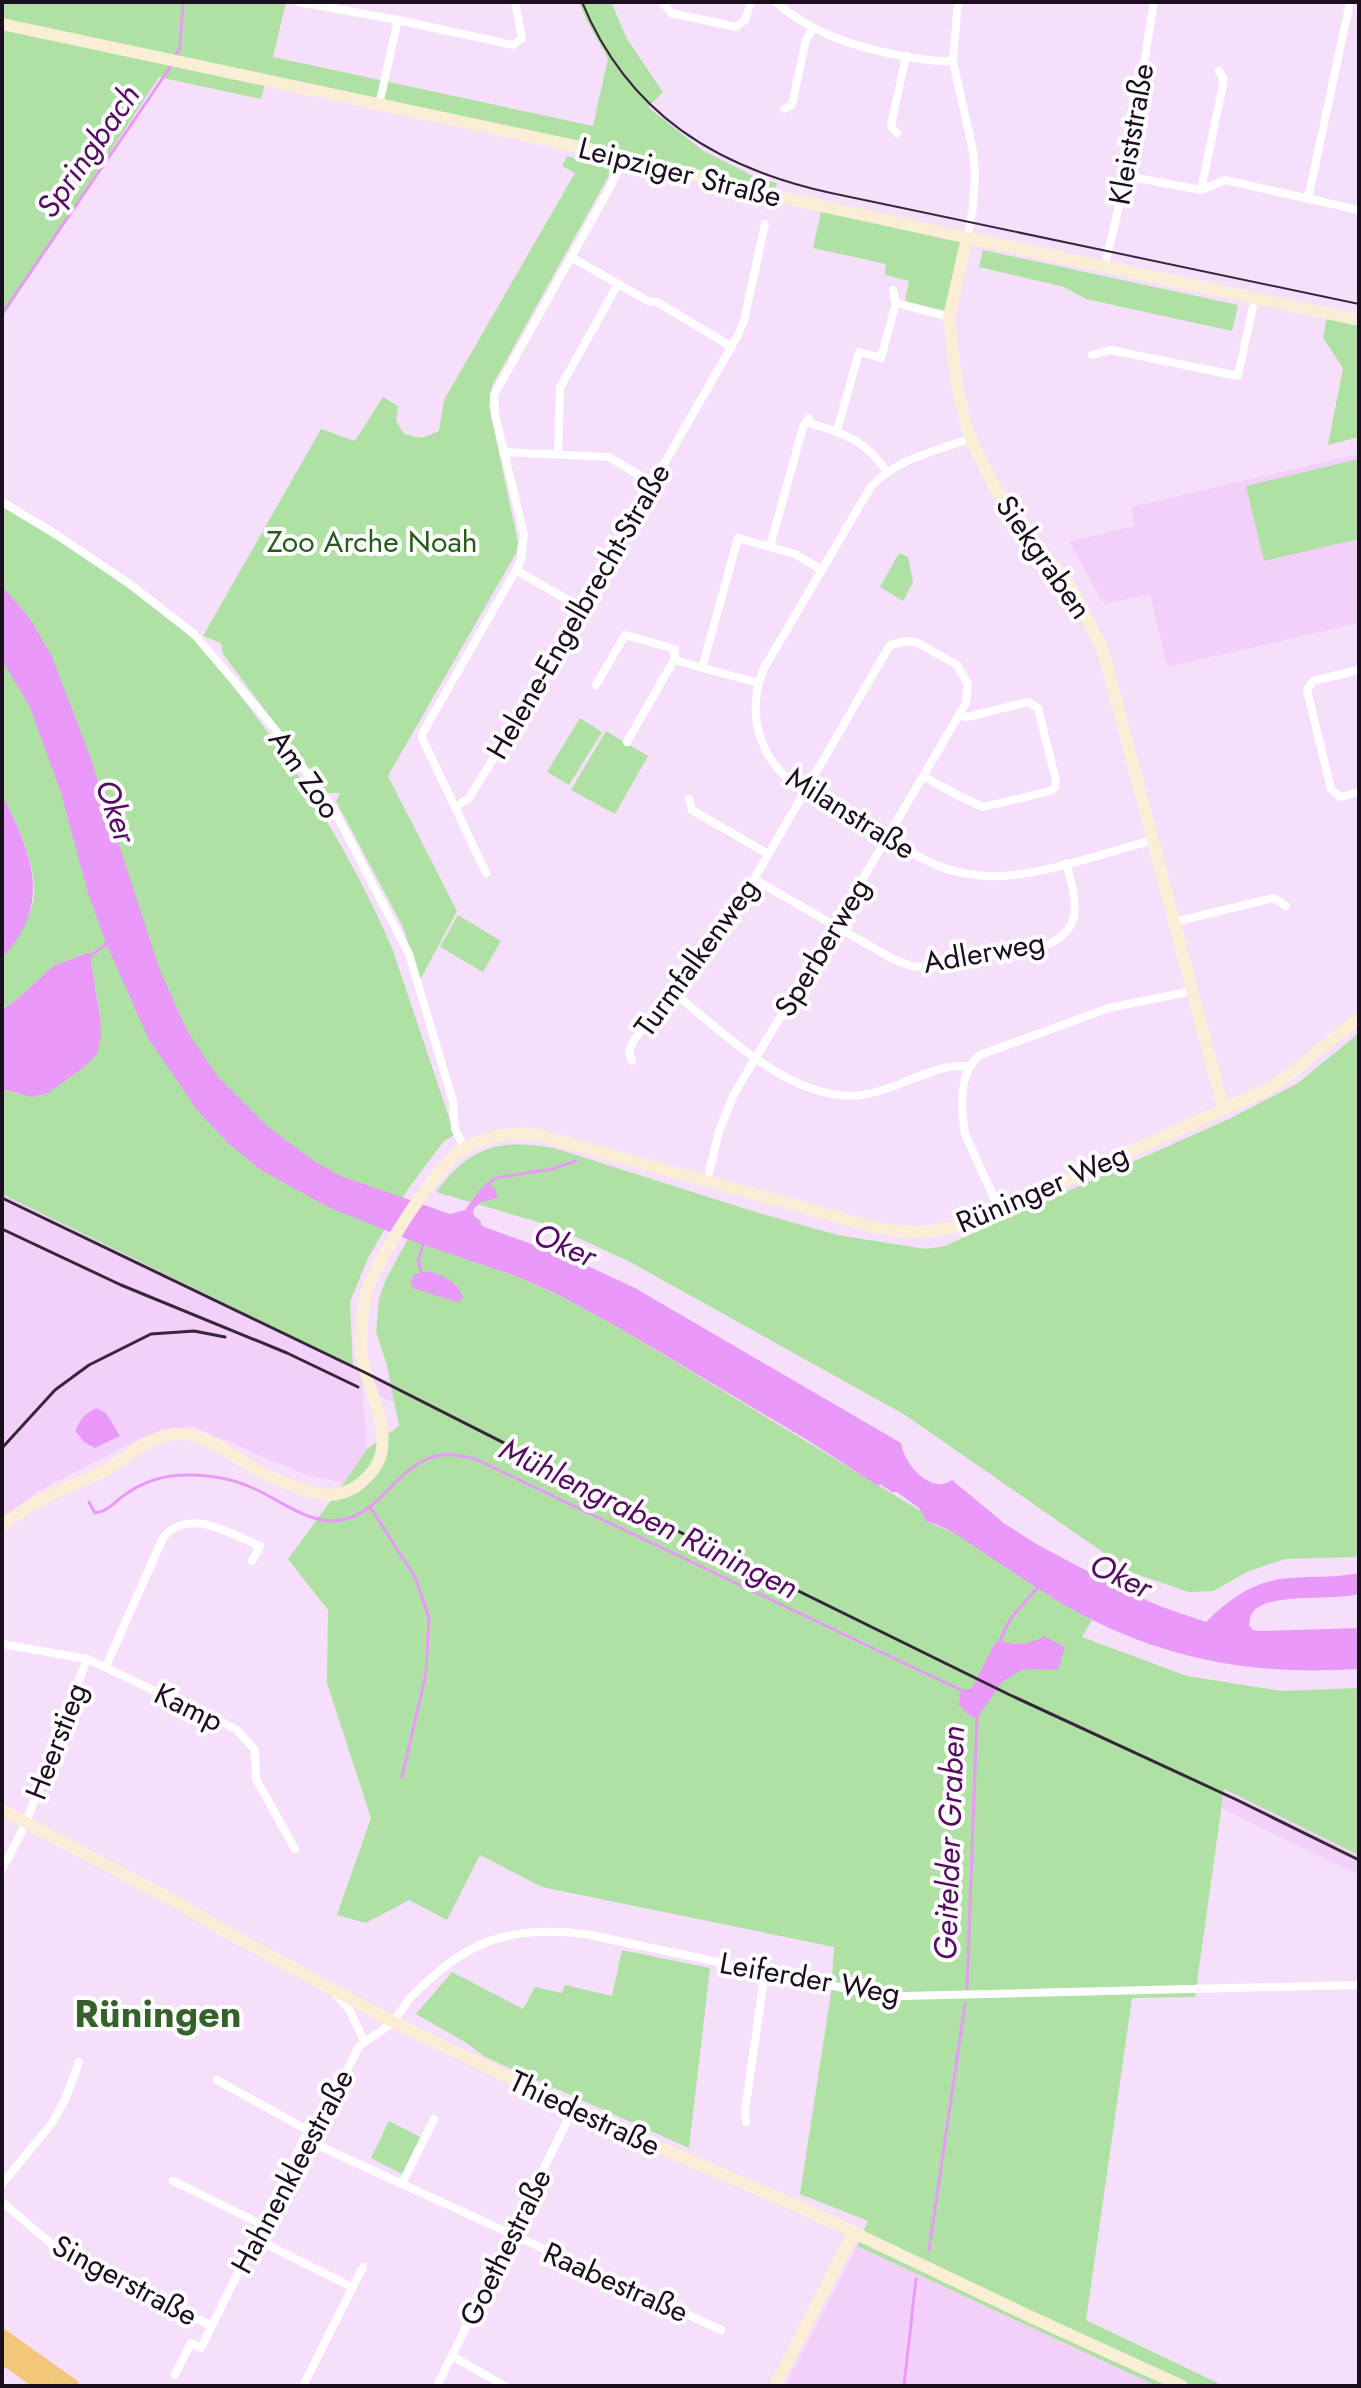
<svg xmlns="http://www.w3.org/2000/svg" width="1361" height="2388" font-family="Jost,sans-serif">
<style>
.built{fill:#f2d0f9}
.green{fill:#aee1a3}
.water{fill:#e999fa}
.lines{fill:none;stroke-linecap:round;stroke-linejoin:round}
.stream{stroke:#e999fa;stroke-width:3}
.street{stroke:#fff;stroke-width:8}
.secondary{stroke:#fbeed7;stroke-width:12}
.highway{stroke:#f3c779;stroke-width:16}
.tram{stroke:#352739;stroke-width:2}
.rail{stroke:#352739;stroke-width:3}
.labels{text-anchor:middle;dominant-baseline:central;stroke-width:8;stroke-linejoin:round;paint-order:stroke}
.street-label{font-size:30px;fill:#1b0e1e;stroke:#fff}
.park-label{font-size:30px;fill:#265c1b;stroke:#fff}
.water-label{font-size:32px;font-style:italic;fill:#570b65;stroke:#fff}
.district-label{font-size:38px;font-weight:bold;fill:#34622a;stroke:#fff}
</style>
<rect width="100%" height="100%" fill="#f6dffa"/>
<g class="built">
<polygon points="1359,454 1359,623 1167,667 1150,594 1104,604 1069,542 1135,526 1131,507"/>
<polygon points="2,1194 353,1366 411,1391 885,1628 1359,1855 1359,1875 362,1387 367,1449 344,1483 306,1475 192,1426 142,1437 38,1491 2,1518"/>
<polygon points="857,2246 1157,2386 785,2386"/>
</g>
<g class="green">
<polygon points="2,2 286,2 273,57 593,126 608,58 587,21 579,2 611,2 627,39 663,92 648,107 702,150 755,177 777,183 774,195 266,79 261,99 159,77 2,318"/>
<polygon points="567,156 612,170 492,386 489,406 518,542 516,553 388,776 457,911 420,980 403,927 336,801 340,793 327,793 223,654 221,643 203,636 321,429 355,441 383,397 398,406 396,421 404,434 422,438 439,431 444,400 575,173 562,166"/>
<polygon points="821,212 962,241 947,311 905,301 909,281 885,275 886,264 813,248"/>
<polygon points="983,250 1238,305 1232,331 1086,299 1064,287 979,267"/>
<polygon points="1327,317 1359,324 1359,437 1328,445 1343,368 1323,338"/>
<polygon points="1359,459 1359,539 1264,561 1246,486"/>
<path d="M2,504C69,548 140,591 200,645C216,660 229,681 242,698C302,775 353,858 392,948L455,1135L444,1141L408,1189L368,1258L350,1302L353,1366L2,1194V1089L18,1094L100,1016L91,962L92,955L86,953L53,966L21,996L2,1010C2,997 0,972 2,960C7,942 27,926 32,906C41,871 17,825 2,794Z"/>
<polygon points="899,553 908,557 913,582 903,601 880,587"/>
<polygon points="580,718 602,732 569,785 547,772"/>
<polygon points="606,731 648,756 615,814 571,790"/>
<polygon points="458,915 501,941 483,972 440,947"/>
<path d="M1359,1033V1554L1355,1557L1285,1559L1249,1571L1213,1591L1189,1592L1133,1573L905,1415L630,1262L555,1227L436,1192C471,1145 499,1139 554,1148L749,1210L837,1235L926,1249L945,1246L1231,1118L1298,1083Z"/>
<polygon points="408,1239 516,1276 557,1294 623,1330 924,1513 926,1521 965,1538 1019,1576 1092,1620 1082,1637 1187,1676 1282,1691 1359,1688 1359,1855 1224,1789 1195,1997 1132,1998 1086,2320 1224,2386 1157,2386 857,2246 868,2221 800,2194 831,1993 834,1947 542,1887 480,1855 447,1920 409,1900 366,1923 337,1915 371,1818 327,1683 328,1610 288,1559 344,1483 367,1449 399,1426 387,1365 376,1332 379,1299 386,1279"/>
<polygon points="622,1950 710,1968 689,2148 485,2057 465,2042 416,2014 452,1972 523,2009 535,1987 562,1993 565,1985 612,1996"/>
<polygon points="389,2121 420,2137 402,2174 371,2158"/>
</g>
<g class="water">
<path d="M2,586L31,620L52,657L89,753L161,973L188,1032L218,1077L267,1126L314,1161L341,1176L450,1214L465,1210L482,1187L490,1185L496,1189L497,1198L481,1202L473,1210L474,1216L480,1220L482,1226L575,1260L635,1288L901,1443C904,1464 931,1495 952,1480L1005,1524L1038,1545L1123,1590L1162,1607L1206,1622C1229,1599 1255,1580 1289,1578C1312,1576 1336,1578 1359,1573V1594C1333,1601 1279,1593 1257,1608C1251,1612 1250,1618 1249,1625L1253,1630L1260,1631L1359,1628V1669C1246,1676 1154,1658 1056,1600C1032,1585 1008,1569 984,1553C963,1539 952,1529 926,1521L919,1508L897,1492H892L880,1484L878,1486L809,1441L623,1330L557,1294L516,1276L412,1241L326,1206L261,1170L228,1143L197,1110L148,1038L106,943L88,893L61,793L30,707L2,660Z"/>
<path d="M2,794C31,854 54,902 2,958Z"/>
<polygon points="87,953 92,954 91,962 100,1016 101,1038 97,1054 83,1068 48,1093 32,1097 2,1089 2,1010 21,996 53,966"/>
<path d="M427,1271C444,1275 456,1281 463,1297L460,1301L456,1302L413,1288L411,1283L413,1275Z"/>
<path d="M96,1408L106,1413L120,1436L95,1448L84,1442L75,1431C80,1420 85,1413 96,1408Z"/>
<path d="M1044,1636L1065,1647L1058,1670L1023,1669L1002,1682L977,1718L971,1717L959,1705L961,1690L970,1689L973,1686L995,1643L1000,1640C1017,1647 1028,1645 1044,1636Z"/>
</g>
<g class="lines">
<g class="stream">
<polyline points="176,55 180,48 183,2"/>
<polyline points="2,314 171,66"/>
<polyline points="89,957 109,942"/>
<polyline points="486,1186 495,1178 552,1169 576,1161"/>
<polyline points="421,1272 418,1260 424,1242"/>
<path d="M89,1502L95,1513C108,1512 116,1500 126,1494C146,1480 165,1475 189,1475C211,1475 236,1480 255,1489C284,1502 313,1528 346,1519C383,1509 398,1466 436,1456C448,1453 461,1456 473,1458L963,1691"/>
<polyline points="370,1507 415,1577 429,1617 426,1673 402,1777"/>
<polyline points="999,1642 1011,1618 1038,1587"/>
<polyline points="967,1988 977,1716"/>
<polyline points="929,2250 965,2004"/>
<polyline points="904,2386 916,2279"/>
</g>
<g class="street">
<polyline points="299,2 398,20 513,45 522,38 515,2"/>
<path d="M775,2C810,31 848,45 892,54C913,58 932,62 953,61"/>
<polyline points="958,2 953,61 973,151 975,173 973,208 967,238"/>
<polyline points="663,3 671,13 736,27 745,20 751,2"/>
<polyline points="379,105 398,20"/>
<polyline points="784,109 792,105 806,40 813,28"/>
<polyline points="897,133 891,126 906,56"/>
<polyline points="1126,176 1201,190 1225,180 1359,210"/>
<polyline points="1201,190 1224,80 1219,71"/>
<polyline points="1308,199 1350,2"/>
<polyline points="571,257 648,301 657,302 732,347"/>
<polyline points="1105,265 1126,176 1154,2"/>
<polyline points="893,290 896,303 949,317"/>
<polyline points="1092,355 1111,350 1238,376 1255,297"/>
<polyline points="837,431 859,352 881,358 896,303"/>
<path d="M971,438C935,452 896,458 870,488L763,670C752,700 753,730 770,758C791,792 836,809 869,828C892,841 914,856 939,866C954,872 971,875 986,876C1034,879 1106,852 1153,840"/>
<polyline points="503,452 609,457 652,483"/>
<polyline points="558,454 560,388 618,284"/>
<polyline points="2,502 57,535 131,585 194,634 274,728 333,808 409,954 453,1101 455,1129 465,1149"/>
<path d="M770,547L803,427L809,418L812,424C847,434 866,441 887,472"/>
<polyline points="516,570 585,610"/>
<polyline points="702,668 738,538 795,554 822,570"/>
<polyline points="1359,670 1313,681 1307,690 1331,789 1340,797 1359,792"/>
<polyline points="596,685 625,635 675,649 674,660 758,683"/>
<polyline points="627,742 674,660"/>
<polyline points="923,776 961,797 983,807 1051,791 1055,787 1056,781 1038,708 1028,702 967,717 959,715"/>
<polyline points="689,799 692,810 768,854"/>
<polyline points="455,807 422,738 422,734 516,570 521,560 524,535 495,414 494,395 608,191 619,169 622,156"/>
<polyline points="486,873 455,807 469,798 585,610 586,600 738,335 744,321 765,224"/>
<path d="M754,879L891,958L911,966L930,968L1046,945C1087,929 1075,896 1066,863"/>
<polyline points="1174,922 1274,898 1286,906"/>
<path d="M671,991C725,1032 795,1108 868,1094C894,1089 918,1074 944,1068C952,1066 961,1066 969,1066"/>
<polyline points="632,1061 629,1052 634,1040 754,879 890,645 907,641 916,642 957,665 968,684 966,703 835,926 734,1094 719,1131 707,1181"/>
<path d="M1000,1211L965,1134C961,1110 958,1072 980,1055L1109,1008L1192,991"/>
<polyline points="2,1644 87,1659 236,1729 255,1750 256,1779 295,1849"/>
<path d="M106,1666L163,1538C188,1506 231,1534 260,1546L252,1561"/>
<polyline points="2,1870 26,1823 87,1659"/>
<polyline points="336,1994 350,2011 364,2041"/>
<polyline points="217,2080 309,2131"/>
<polyline points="746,2122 745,2111 765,1972"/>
<polyline points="304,2139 721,2330"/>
<polyline points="173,2181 261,2224"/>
<polyline points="2,2184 52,2123 65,2100 79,2062"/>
<polyline points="402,2184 434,2119"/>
<polyline points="2,2202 59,2250 126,2286 212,2326"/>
<polyline points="254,2238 352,2287"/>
<polyline points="452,2356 505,2386"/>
<path d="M175,2375L191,2343L201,2348L304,2139L309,2131L320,2126L358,2048C368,2037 382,2033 392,2022C400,2015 404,2005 411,1997C466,1941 507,1925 585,1934L804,1980L868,1993L902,1996L1359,1985"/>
<polyline points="303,2386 363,2267"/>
<polyline points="437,2386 573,2109"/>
</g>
<g class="secondary">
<polyline points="2,24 622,156 772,195 959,236 1359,320"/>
<polyline points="967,238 949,317 956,379 966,425 974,446 995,488 1020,524 1070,585 1103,650 1223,1108"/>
<path d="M2,1525C15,1516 29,1506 43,1499C62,1488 84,1482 104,1471C129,1458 148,1434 179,1434C208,1434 231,1455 255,1469C265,1476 277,1480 288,1484C322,1499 349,1502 374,1469C400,1433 359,1381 361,1341C362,1325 362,1307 367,1292C377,1259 435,1166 465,1148C487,1136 510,1132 535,1134L870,1226C910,1236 944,1233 982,1219L1268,1089L1290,1074L1359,1018"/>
<polyline points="2,1810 180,1904 228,1933 393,2022 629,2135 800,2207 1029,2316 1182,2386"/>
<polyline points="775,2386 854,2232"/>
</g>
<g class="highway">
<polyline points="2,2337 71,2386"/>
<polyline points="2,2355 45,2386"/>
</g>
<path class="tram" d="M582,2C628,114 717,168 831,193L1359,304"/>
<g class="rail">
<polyline points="2,1198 366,1373 725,1555 1010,1695 1235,1799 1359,1860"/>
<polyline points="2,1229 121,1285 287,1353 358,1387"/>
<polyline points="2,1448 55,1390 89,1365 151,1334 194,1331 225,1337"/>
</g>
</g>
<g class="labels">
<g class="street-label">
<text transform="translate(1131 134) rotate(-80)">Kleiststraße</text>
<text transform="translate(680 172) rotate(14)">Leipziger Straße</text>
<text transform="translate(1044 557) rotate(55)">Siekgraben</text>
<text transform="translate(578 611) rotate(-60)">Helene-Engelbrecht-Straße</text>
<text transform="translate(305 774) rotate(55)">Am Zoo</text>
<text transform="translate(851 813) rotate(32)">Milanstraße</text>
<text transform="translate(822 947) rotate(-59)">Sperberweg</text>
<text transform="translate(984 952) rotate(-10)">Adlerweg</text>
<text transform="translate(696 957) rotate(-54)">Turmfalkenweg</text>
<text transform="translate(1042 1188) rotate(-23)">Rüninger Weg</text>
<text transform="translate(189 1707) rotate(26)">Kamp</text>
<text transform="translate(56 1741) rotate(-69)">Heerstieg</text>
<text transform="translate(810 1978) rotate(10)">Leiferder Weg</text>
<text transform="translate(585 2113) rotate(25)">Thiedestraße</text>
<text transform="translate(292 2171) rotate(-62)">Hahnenkleestraße</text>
<text transform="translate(505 2247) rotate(-64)">Goethestraße</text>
<text transform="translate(125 2280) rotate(28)">Singerstraße</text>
<text transform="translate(616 2282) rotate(24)">Raabestraße</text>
</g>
<g class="park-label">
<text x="372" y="541">Zoo Arche Noah</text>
</g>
<g class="water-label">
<text transform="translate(88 151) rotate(-55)">Springbach</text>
<text transform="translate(116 811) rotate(71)">Oker</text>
<text transform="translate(565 1245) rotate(24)">Oker</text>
<text transform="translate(649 1518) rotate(26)">Mühlengraben Rüningen</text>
<text transform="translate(1121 1576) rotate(25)">Oker</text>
<text transform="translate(949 1843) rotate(-88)">Geitelder Graben</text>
</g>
<g class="district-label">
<text x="158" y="2013">Rüningen</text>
</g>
</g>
<rect width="1361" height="2388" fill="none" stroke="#1b0e1e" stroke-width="8"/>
</svg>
